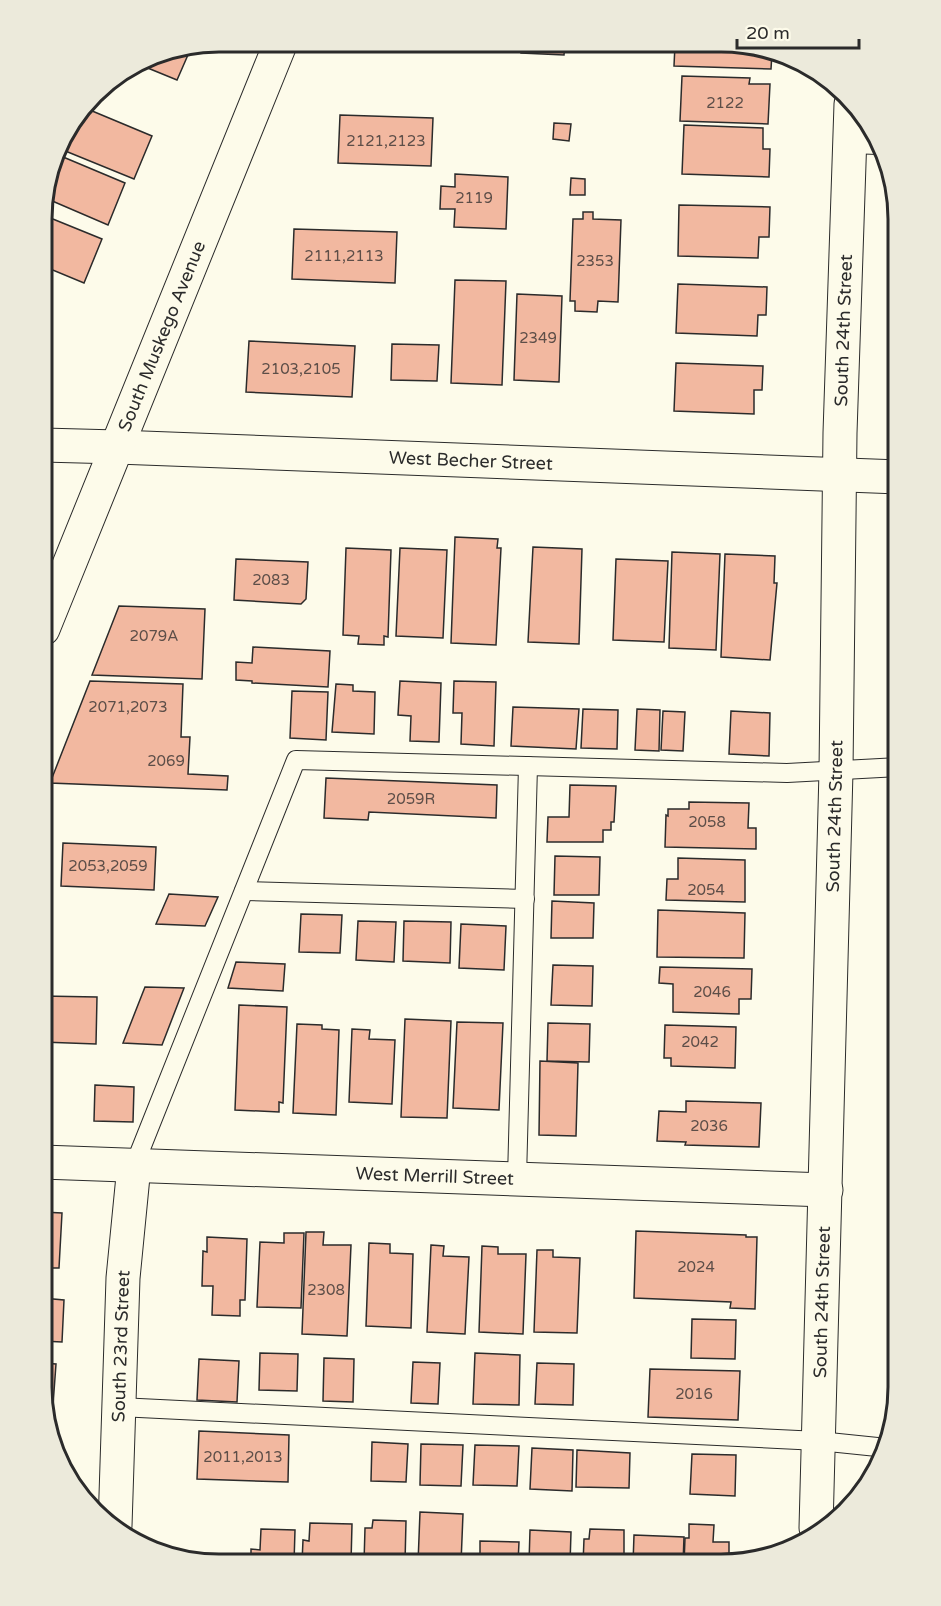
<svg xmlns="http://www.w3.org/2000/svg" width="941" height="1606" font-family="'Varela Round',sans-serif">
<style>
.building{fill:#f2b8a0;stroke:#2b2b2b;stroke-width:1.5}
.lines{fill:none;stroke-linecap:round;stroke-linejoin:round}
.service-casing{stroke:#2b2b2b;stroke-width:20}
.minor-casing{stroke:#2b2b2b;stroke-width:35}
.tertiary-casing{stroke:#2b2b2b;stroke-width:35}
.service{stroke:#fdfbea;stroke-width:18}
.minor{stroke:#fdfbea;stroke-width:33}
.tertiary{stroke:#fdfbea;stroke-width:33}
.labels{text-anchor:middle;dominant-baseline:central;stroke-width:4.5;stroke-linejoin:round;paint-order:stroke}
.number-label{font-size:15px;fill:#5d4e48}
.street-label{font-size:18px;fill:#2b2b2b;stroke:#fdfbea}
.rim{fill:none;stroke:#2b2b2b;stroke-width:3}
</style>
<rect width="100%" height="100%" fill="#fdfbea"/>
<g class="building">
<polygon points="370,43 444,43 444,47"/>
<polygon points="521,44 565,44 564,55 521,53"/>
<polygon points="675,45 756,45 772,53 771,69 674,66"/>
<polygon points="191,48 177,80 138,64 152,55"/>
<polygon points="682,76 750,78 749,84 770,84 768,124 680,121"/>
<polygon points="85,108 152,136 134,179 58,148 60,141"/>
<polygon points="340,115 433,118 431,166 338,163"/>
<polygon points="554,123 571,124 569,141 553,139"/>
<polygon points="684,125 763,128 763,149 770,149 769,177 682,174"/>
<polygon points="56,154 125,183 108,225 43,197"/>
<polygon points="455,174 508,177 506,229 454,227 455,209 440,209 441,186 455,187"/>
<polygon points="571,178 585,179 585,195 570,195"/>
<polygon points="679,205 770,207 769,237 759,237 758,258 678,256"/>
<polygon points="583,212 593,212 593,219 621,220 618,302 598,301 597,312 575,311 575,301 570,301 573,219 583,219"/>
<polygon points="43,215 102,239 84,283 43,266"/>
<polygon points="294,229 397,232 395,283 292,279"/>
<polygon points="455,280 506,281 502,385 451,383"/>
<polygon points="678,284 767,287 766,315 758,315 757,336 676,333"/>
<polygon points="517,294 562,296 559,382 514,380"/>
<polygon points="249,341 355,346 352,397 246,392"/>
<polygon points="392,344 439,345 437,381 391,380"/>
<polygon points="676,363 763,366 762,390 754,390 754,414 674,411"/>
<polygon points="455,537 498,539 497,548 501,548 496,645 451,643"/>
<polygon points="533,547 582,549 579,644 528,642"/>
<polygon points="346,548 391,550 388,637 384,636 384,645 358,644 359,636 343,635"/>
<polygon points="400,548 447,550 443,638 396,636"/>
<polygon points="672,552 720,554 716,650 669,648"/>
<polygon points="725,554 775,556 774,583 777,583 770,660 721,657"/>
<polygon points="236,559 308,562 306,599 301,604 234,600"/>
<polygon points="616,559 668,561 664,642 613,640"/>
<polygon points="119,606 205,609 202,679 92,675"/>
<polygon points="253,647 330,651 328,687 252,683 252,681 236,680 236,662 252,663"/>
<polygon points="90,681 183,684 181,737 190,737 188,774 228,776 227,790 50,783"/>
<polygon points="400,681 441,683 439,742 410,741 411,716 398,715"/>
<polygon points="454,681 496,682 494,746 461,744 462,713 453,713"/>
<polygon points="336,684 353,685 353,691 375,692 374,734 332,732"/>
<polygon points="292,691 328,692 326,740 290,738"/>
<polygon points="513,707 579,709 576,749 511,746"/>
<polygon points="583,709 618,710 617,749 581,748"/>
<polygon points="637,709 660,710 659,751 635,750"/>
<polygon points="663,711 685,712 683,751 661,750"/>
<polygon points="731,711 770,713 769,756 729,754"/>
<polygon points="326,778 497,785 496,818 369,812 368,820 324,818"/>
<polygon points="570,785 616,786 614,822 611,822 611,830 603,830 603,842 547,842 548,817 569,817"/>
<polygon points="689,802 749,803 748,828 756,828 756,849 665,847 666,815 668,816 668,809 689,809"/>
<polygon points="63,843 156,847 154,890 61,886"/>
<polygon points="555,856 600,857 599,895 554,895"/>
<polygon points="678,858 745,860 745,902 666,900 667,879 678,879"/>
<polygon points="169,894 218,897 205,926 156,924"/>
<polygon points="552,901 594,903 593,938 551,938"/>
<polygon points="658,910 745,913 744,958 657,957"/>
<polygon points="301,914 342,915 340,953 299,952"/>
<polygon points="358,921 396,922 394,962 356,960"/>
<polygon points="404,921 451,922 450,963 403,961"/>
<polygon points="461,924 506,926 504,970 459,968"/>
<polygon points="236,962 285,964 283,991 228,988"/>
<polygon points="553,965 593,966 592,1006 551,1005"/>
<polygon points="660,967 752,969 751,999 739,999 739,1014 673,1012 673,984 659,983"/>
<polygon points="145,987 184,988 162,1045 123,1043"/>
<polygon points="42,996 97,997 96,1044 42,1042"/>
<polygon points="239,1005 287,1007 283,1103 279,1102 279,1112 235,1110"/>
<polygon points="405,1019 451,1021 447,1118 401,1117"/>
<polygon points="457,1022 503,1023 499,1110 453,1108"/>
<polygon points="548,1023 590,1024 589,1062 547,1061"/>
<polygon points="297,1024 322,1025 322,1029 339,1030 336,1115 293,1113"/>
<polygon points="665,1025 736,1027 735,1068 671,1066 671,1058 664,1058"/>
<polygon points="352,1029 370,1030 369,1039 395,1040 392,1104 349,1102"/>
<polygon points="540,1061 578,1063 576,1136 539,1135"/>
<polygon points="95,1085 134,1087 133,1122 94,1121"/>
<polygon points="686,1101 761,1103 759,1147 685,1145 686,1142 657,1141 659,1111 686,1112"/>
<polygon points="42,1212 62,1213 59,1268 42,1268"/>
<polygon points="636,1231 746,1235 746,1237 757,1237 755,1309 730,1308 731,1302 634,1298"/>
<polygon points="306,1232 324,1232 323,1245 351,1245 347,1336 302,1334"/>
<polygon points="284,1233 304,1233 301,1308 257,1307 260,1242 284,1243"/>
<polygon points="207,1237 247,1239 245,1300 240,1300 240,1316 212,1315 213,1286 202,1286 203,1251 207,1252"/>
<polygon points="369,1243 390,1244 390,1253 413,1254 411,1328 366,1326"/>
<polygon points="431,1245 444,1246 443,1256 469,1257 465,1334 427,1332"/>
<polygon points="482,1246 498,1247 498,1254 526,1254 523,1334 479,1332"/>
<polygon points="537,1250 553,1250 553,1257 580,1258 577,1333 534,1332"/>
<polygon points="42,1298 64,1300 62,1342 42,1341"/>
<polygon points="692,1319 736,1320 735,1359 691,1358"/>
<polygon points="260,1353 298,1354 297,1391 259,1390"/>
<polygon points="475,1353 520,1355 519,1405 473,1404"/>
<polygon points="324,1358 354,1359 353,1402 323,1401"/>
<polygon points="199,1359 239,1361 237,1402 197,1400"/>
<polygon points="413,1362 440,1363 438,1404 411,1403"/>
<polygon points="42,1363 56,1364 53,1405 45,1405 42,1386"/>
<polygon points="537,1363 574,1364 573,1405 535,1404"/>
<polygon points="650,1369 740,1371 738,1420 648,1417"/>
<polygon points="199,1431 289,1435 288,1482 197,1479"/>
<polygon points="372,1442 408,1444 406,1482 371,1481"/>
<polygon points="421,1444 463,1445 461,1486 420,1485"/>
<polygon points="475,1445 519,1446 517,1486 473,1485"/>
<polygon points="532,1448 573,1450 572,1491 530,1489"/>
<polygon points="577,1450 630,1453 629,1488 576,1487"/>
<polygon points="692,1454 736,1455 735,1496 690,1494"/>
<polygon points="420,1512 463,1514 461,1563 418,1563"/>
<polygon points="373,1520 406,1521 405,1563 364,1563 365,1528 372,1528"/>
<polygon points="310,1523 352,1524 351,1563 302,1563 303,1540 309,1541"/>
<polygon points="689,1524 714,1525 713,1542 729,1542 729,1563 684,1564 685,1538 689,1538"/>
<polygon points="261,1529 295,1530 294,1563 251,1563 251,1549 260,1550"/>
<polygon points="590,1529 624,1530 624,1564 583,1564 584,1539 589,1539"/>
<polygon points="530,1530 571,1532 570,1564 529,1563"/>
<polygon points="634,1535 684,1537 683,1564 633,1564"/>
<polygon points="480,1541 519,1542 518,1563 480,1563"/>
</g>
<g class="lines">
<defs>
<g id="service">
<polyline points="849,144 878,145"/>
<polyline points="244,891 525,899"/>
<polyline points="134,1166 296,760 787,773 899,767"/>
<polyline points="517,1178 528,766"/>
<polyline points="119,1407 819,1441 887,1448"/>
</g>
<g id="minor">
<path id="s1" d="M117,447L899,477"/>
<path id="s2" d="M42,1162L826,1190"/>
<path id="s3" d="M115,1526L123,1278L134,1166"/>
<path id="s4" d="M816,1528L836,771L840,433L851,104"/>
</g>
<g id="tertiary">
<polyline points="43,445 117,447"/>
<path id="s5" d="M43,629L281,42"/>
</g>
</defs>
<use href="#service" class="service-casing"/>
<use href="#minor" class="minor-casing"/>
<use href="#tertiary" class="tertiary-casing"/>
<use href="#service" class="service"/>
<use href="#minor" class="minor"/>
<use href="#tertiary" class="tertiary"/>
</g>
<g class="labels">
<g class="number-label">
<text x="725" y="103">2122</text>
<text x="386" y="141">2121,2123</text>
<text x="474" y="198">2119</text>
<text x="344" y="256">2111,2113</text>
<text x="595" y="261">2353</text>
<text x="538" y="338">2349</text>
<text x="301" y="369">2103,2105</text>
<text x="271" y="580">2083</text>
<text x="154" y="636">2079A</text>
<text x="128" y="707">2071,2073</text>
<text x="166" y="761">2069</text>
<text x="411" y="799">2059R</text>
<text x="707" y="822">2058</text>
<text x="108" y="866">2053,2059</text>
<text x="706" y="890">2054</text>
<text x="712" y="992">2046</text>
<text x="700" y="1042">2042</text>
<text x="709" y="1126">2036</text>
<text x="696" y="1267">2024</text>
<text x="326" y="1290">2308</text>
<text x="694" y="1394">2016</text>
<text x="243" y="1457">2011,2013</text>
</g>
<g class="street-label">
<text stroke="none"><textPath href="#s4" startOffset="1198">South 24th Street</textPath></text>
<text stroke="none"><textPath href="#s5" startOffset="316">South Muskego Avenue</textPath></text>
<text stroke="none"><textPath href="#s1" startOffset="354">West Becher Street</textPath></text>
<text stroke="none"><textPath href="#s4" startOffset="712">South 24th Street</textPath></text>
<text stroke="none"><textPath href="#s2" startOffset="393">West Merrill Street</textPath></text>
<text stroke="none"><textPath href="#s4" startOffset="226">South 24th Street</textPath></text>
<text stroke="none"><textPath href="#s3" startOffset="180">South 23rd Street</textPath></text>
</g>
</g>
<path d="M0 0H941V1606H0ZM219 52H721A167 167 0 0 1 888 219V1387A167 167 0 0 1 721 1554H219A167 167 0 0 1 52 1387V219A167 167 0 0 1 219 52Z" fill="#eceadb" fill-rule="evenodd"/>
<path class="rim" d="M219 52H721A167 167 0 0 1 888 219V1387A167 167 0 0 1 721 1554H219A167 167 0 0 1 52 1387V219A167 167 0 0 1 219 52Z"/>
<path d="M737 39v9h122v-9" fill="none" stroke="#2b2b2b" stroke-width="3"/>
<text x="746" y="39" font-size="18" fill="#2b2b2b" stroke="#fdfbea" stroke-width="4.5" paint-order="stroke">20 m</text>
</svg>
